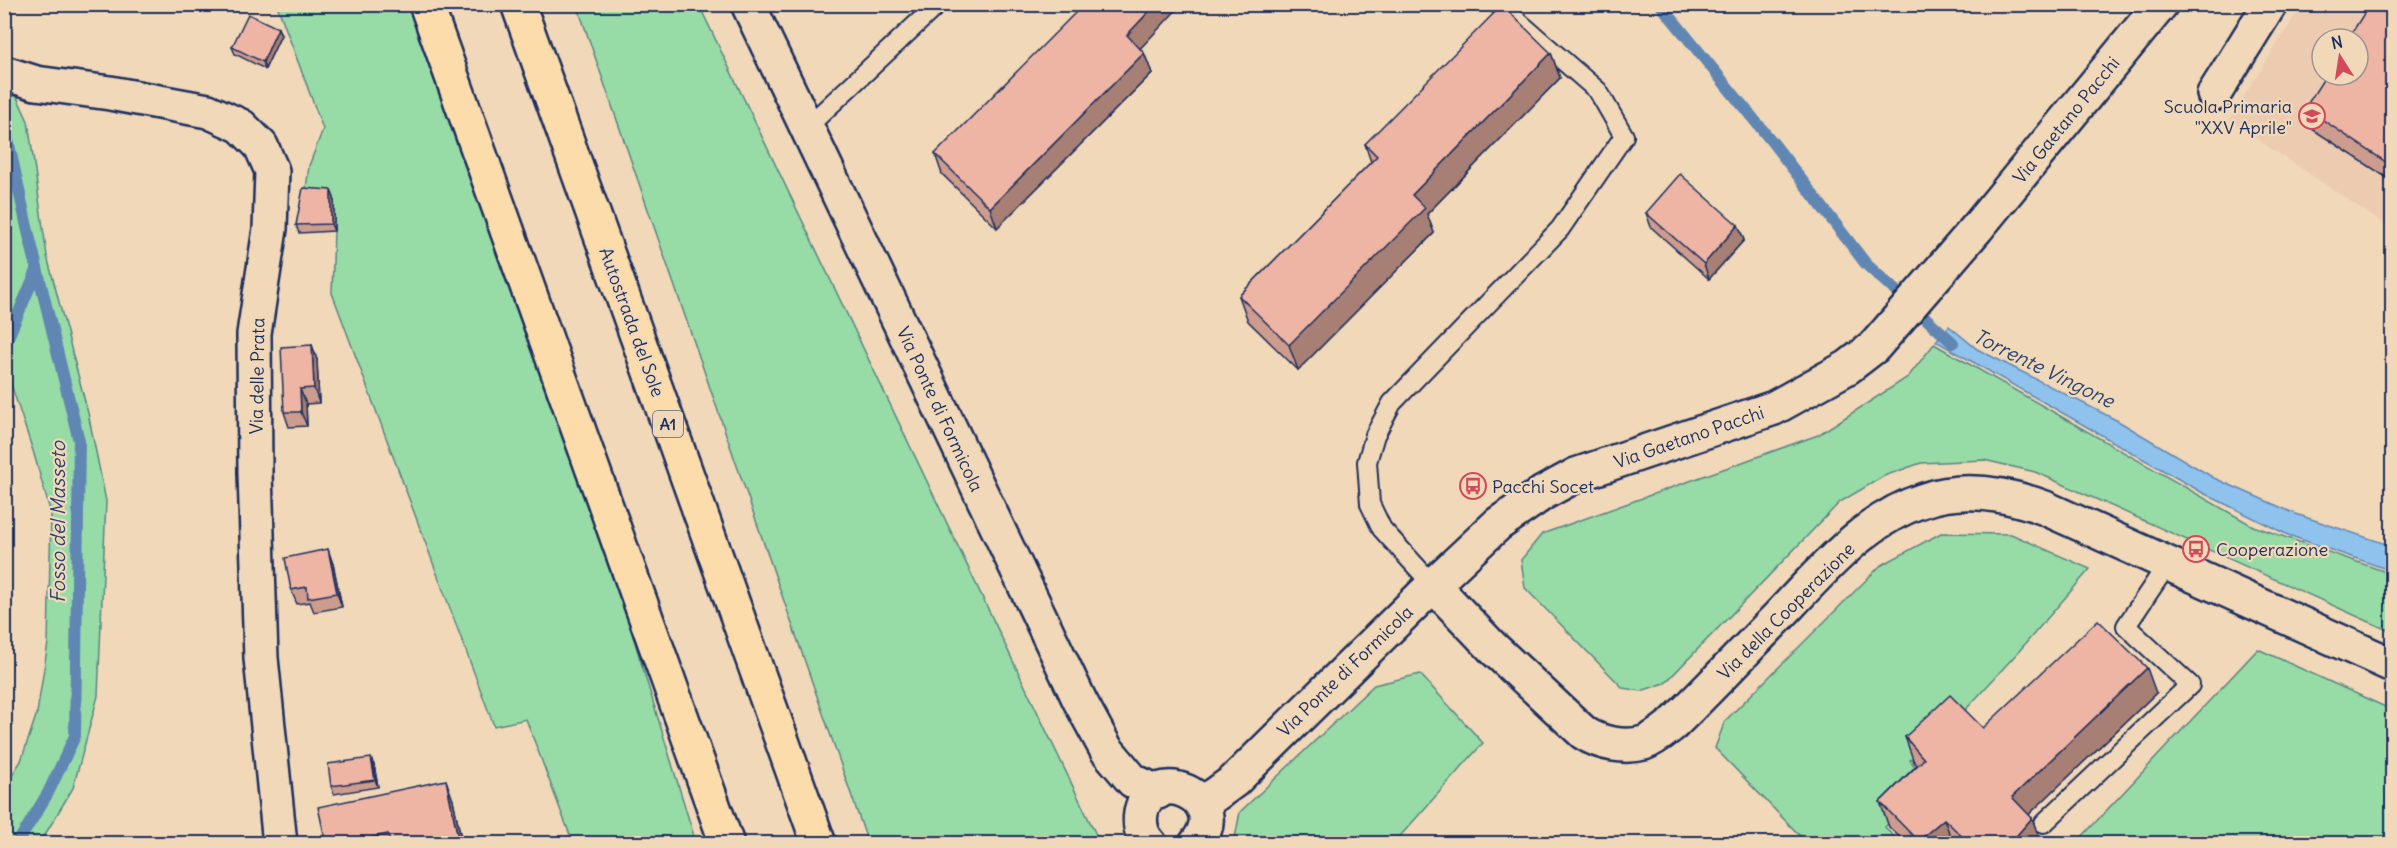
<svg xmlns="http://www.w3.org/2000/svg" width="2397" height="848" font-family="Delius,sans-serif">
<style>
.built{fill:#eccbb1;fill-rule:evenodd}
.green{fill:#97dba7;stroke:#598582;stroke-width:1.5}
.water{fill:#8fc2ec;stroke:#6187b3;stroke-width:1.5}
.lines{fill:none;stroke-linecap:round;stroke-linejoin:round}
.stream{stroke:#6187b3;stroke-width:12}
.lane-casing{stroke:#1b2f5e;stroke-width:22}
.street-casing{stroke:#1b2f5e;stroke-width:38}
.highway-casing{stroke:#1b2f5e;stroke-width:38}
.lane{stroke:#f1d8b9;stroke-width:18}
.street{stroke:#f1d8b9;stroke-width:33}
.highway{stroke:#fddcac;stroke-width:33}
.wall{fill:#cd9c8e;stroke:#1b2f5e;stroke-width:1.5}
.shaded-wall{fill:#a77f74;stroke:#1b2f5e;stroke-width:1.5}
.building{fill:#eeb5a5;stroke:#1b2f5e;stroke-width:1.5}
.labels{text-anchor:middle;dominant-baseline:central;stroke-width:4.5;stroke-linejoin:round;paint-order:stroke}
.shield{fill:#f1d8b9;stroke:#5b6279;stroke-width:1.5}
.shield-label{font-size:16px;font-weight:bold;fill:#1b2f5e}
.poi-label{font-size:18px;fill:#1b2f5e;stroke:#f1d8b9;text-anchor:start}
.street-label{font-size:18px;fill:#1b2f5e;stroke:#f1d8b9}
.water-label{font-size:20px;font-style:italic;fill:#2c4573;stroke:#f1d8b9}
</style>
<rect width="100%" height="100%" fill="#f1d8b9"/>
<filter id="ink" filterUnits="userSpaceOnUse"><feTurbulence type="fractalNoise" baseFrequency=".0167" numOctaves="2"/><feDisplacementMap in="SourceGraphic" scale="12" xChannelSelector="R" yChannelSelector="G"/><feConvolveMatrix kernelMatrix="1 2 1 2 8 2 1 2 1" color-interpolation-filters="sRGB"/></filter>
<g filter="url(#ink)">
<path class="built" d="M2302,5H2392V229L2229,120ZM2322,39H2358V75H2322Z"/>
<g class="green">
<polygon points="7,4 6,73 28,121 47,256 88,413 106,501 98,696 73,788 40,843 5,843 4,788 21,761 37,713 48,643 51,514 34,454 5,366 4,5"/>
<polygon points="277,5 426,5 527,288 696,843 573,843 526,719 494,726 332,293 334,231 305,196 309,166 323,129"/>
<polygon points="577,5 699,5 1100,843 868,843"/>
<polygon points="1934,344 2253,526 2392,574 2392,632 2049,478 2035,472 1984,460 1921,463 1884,476 1840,502 1665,683 1641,691 1623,688 1525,588 1521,560 1542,534 1818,435 1908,377"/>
<polygon points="1941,533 2011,534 2090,569 2020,650 1959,717 1910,760 1927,783 1885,827 1899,843 1807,843 1715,748 1725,721 1880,566"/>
<polygon points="2258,649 2392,710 2392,843 2076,843"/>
<polygon points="1420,674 1483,743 1394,843 1234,843 1240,812 1374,685"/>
</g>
<polygon class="water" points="1949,326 1977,349 2118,421 2214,478 2296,514 2392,546 2392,571 2288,535 2203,493 1936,341"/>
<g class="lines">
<g class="stream">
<polyline points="1660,4 1773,143 1866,264 1953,343"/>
<polyline points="4,122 27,227 79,441 75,736 48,793 17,844"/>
<polyline points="4,347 37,270"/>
</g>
<defs>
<g id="lane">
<polyline points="807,127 938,4"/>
<polyline points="1433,585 1382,529 1370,504 1367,462 1375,435 1392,403 1560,229 1624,136 1598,91 1498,4"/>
<polyline points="2044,823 2190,685 2126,626 2169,562"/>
</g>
<g id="street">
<polyline points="748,4 1080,701 1106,749 1133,781 1158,792"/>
<polyline points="4,73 36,83 110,93 208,111 241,126 261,146 272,171 270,229 254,334 255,473 261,658 280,844"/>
<polyline points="2214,94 2270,4"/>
<path d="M1433,585L1492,647L1584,733C1601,744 1625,748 1644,743C1655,739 1664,731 1673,724C1708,690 1742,654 1776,619C1818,575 1864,519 1924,500C1965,486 2007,494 2045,508L2392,665"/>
<polyline points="1200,801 1212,797 1234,781 1433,585 1498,524 1543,493 1576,475 1774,408 1848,367 1874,347 1977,228 2161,4"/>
<path d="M1150,844C1142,836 1139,825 1141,813C1150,762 1235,797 1196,844"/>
</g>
<g id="highway">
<polyline points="426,4 727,844"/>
<polyline points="518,4 819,844"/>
</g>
</defs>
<use href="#lane" class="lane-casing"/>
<use href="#street" class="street-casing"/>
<use href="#highway" class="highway-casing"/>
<use href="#lane" class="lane"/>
<use href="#street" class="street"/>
<use href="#highway" class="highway"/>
</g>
<g class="wall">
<polygon points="2392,4 2392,181 2312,129 2305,108 2383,12"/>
<polygon points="278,28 281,35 265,69 235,54 232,47"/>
<polygon points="1140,49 1144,53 1152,73 997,228 942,174 935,154"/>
<polygon points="1551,53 1560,78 1427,214 1434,233 1298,370 1248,321 1239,296 1371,162 1365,144"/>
<polygon points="334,198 334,231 299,233 296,225"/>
<polygon points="1646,213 1738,225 1744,240 1709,279 1651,227"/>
<polygon points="312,345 317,360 319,403 306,404 307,426 289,427 284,412"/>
<polygon points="333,564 342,607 314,612 310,602 297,604 291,590"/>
<polygon points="2156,693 2029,814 2041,843 1906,843 1889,827 1880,802 1917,765 1914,762 1905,737 1983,728"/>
<polygon points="374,765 378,787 334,794 331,786"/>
<polygon points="453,800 462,843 326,843"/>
</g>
<g class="shaded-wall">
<polygon points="1156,4 1182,4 1134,55 1127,35"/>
<polygon points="278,28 281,35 265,69 263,62"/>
<polygon points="1144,53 1152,73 997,228 990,208"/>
<polygon points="1551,53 1560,78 1427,214 1434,233 1298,370 1289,345 1412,195"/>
<polygon points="331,190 334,198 334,231 331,224"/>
<polygon points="1738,225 1744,240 1709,279 1704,264"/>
<polygon points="312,345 317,360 319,403 314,388"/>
<polygon points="300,389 306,404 307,426 301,412"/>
<polygon points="328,549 333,564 342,607 337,593"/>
<polygon points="2147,668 2156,693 2021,822 2012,797"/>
<polygon points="371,758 374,765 378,787 375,780"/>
<polygon points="446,780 453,800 462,843 459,843"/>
<polygon points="2032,818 2041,843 2012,843 2011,842"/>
<polygon points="1944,819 1953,843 1919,843 1918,841"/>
</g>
<g class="building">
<polygon points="1084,4 1156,4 1127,35 1144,53 990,208 935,154"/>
<polygon points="2385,4 2392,4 2392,166 2305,108 2326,75 2358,75 2358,39 2348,39 2368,7 2383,12"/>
<polygon points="1502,5 1551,53 1412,195 1425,208 1289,345 1239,296 1377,156 1365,144"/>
<polygon points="248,14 278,28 263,62 232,47"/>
<polygon points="1680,174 1738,225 1704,264 1646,213"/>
<polygon points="303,188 331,190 331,224 296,225"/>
<polygon points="312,345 314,388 300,389 301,412 284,412 281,347"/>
<polygon points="328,549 337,593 308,598 307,587 291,590 285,558"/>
<polygon points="2098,620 2147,668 2012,797 2032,818 2011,842 2013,843 1969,843 1944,819 1918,841 1880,802 1924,759 1905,737 1950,695 1983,728"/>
<polygon points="371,758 375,780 331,786 328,764"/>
<polygon points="446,780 459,843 390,843 388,834 345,843 326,843 318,807"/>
<polygon points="1413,839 1418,843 1408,843"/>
</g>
</g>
<defs>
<symbol id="school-ring" viewBox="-11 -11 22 22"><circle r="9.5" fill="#f1d8b9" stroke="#d1495b" stroke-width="1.5"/><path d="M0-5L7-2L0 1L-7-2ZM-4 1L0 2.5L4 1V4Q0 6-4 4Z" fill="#d1495b"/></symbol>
<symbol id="bus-ring" viewBox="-11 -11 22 22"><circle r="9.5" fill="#f1d8b9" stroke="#d1495b" stroke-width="1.5"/><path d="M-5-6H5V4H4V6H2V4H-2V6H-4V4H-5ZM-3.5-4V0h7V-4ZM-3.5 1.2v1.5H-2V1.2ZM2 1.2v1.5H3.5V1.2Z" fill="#d1495b"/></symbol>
</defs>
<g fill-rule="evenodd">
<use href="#school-ring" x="2297" y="101" width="30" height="30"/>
<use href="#bus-ring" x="1458" y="471" width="30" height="30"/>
<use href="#bus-ring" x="2181" y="534" width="30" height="30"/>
</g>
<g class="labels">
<rect class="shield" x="653" y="411" width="30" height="26" rx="4.5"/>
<g class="shield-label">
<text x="668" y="424">A1</text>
</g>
<g class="poi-label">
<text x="2292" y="106" text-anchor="end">Scuola Primaria<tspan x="2292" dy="21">"XXV Aprile"</tspan></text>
<text x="1492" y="486">Pacchi Socet</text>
<text x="2216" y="549">Cooperazione</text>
</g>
<g class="street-label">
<text transform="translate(2066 120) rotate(-51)">Via Gaetano Pacchi</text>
<text transform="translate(632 322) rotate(70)">Autostrada del Sole</text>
<text transform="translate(257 376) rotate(-89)">Via delle Prata</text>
<text transform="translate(940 409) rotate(65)">Via Ponte di Formicola</text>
<text transform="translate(1689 437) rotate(-19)">Via Gaetano Pacchi</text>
<text transform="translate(1786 611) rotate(-45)">Via della Cooperazione</text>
<text transform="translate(1345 671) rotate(-44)">Via Ponte di Formicola</text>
</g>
<g class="water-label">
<text transform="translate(2044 368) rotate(26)">Torrente Vingone</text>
<text transform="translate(57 522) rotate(-90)">Fosso del Masseto</text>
</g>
</g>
<rect width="2397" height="848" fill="none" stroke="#f1d8b9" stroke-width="24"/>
<rect x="12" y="12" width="2373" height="824" fill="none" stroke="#1b2f5e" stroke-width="2" filter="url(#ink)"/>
<g transform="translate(2340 57) rotate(348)"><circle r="28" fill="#f1d8b9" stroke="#9b9495" stroke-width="1.5"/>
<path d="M0-4.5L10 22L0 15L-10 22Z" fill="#d1495b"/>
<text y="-9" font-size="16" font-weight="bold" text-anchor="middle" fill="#1b2f5e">N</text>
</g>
</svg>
